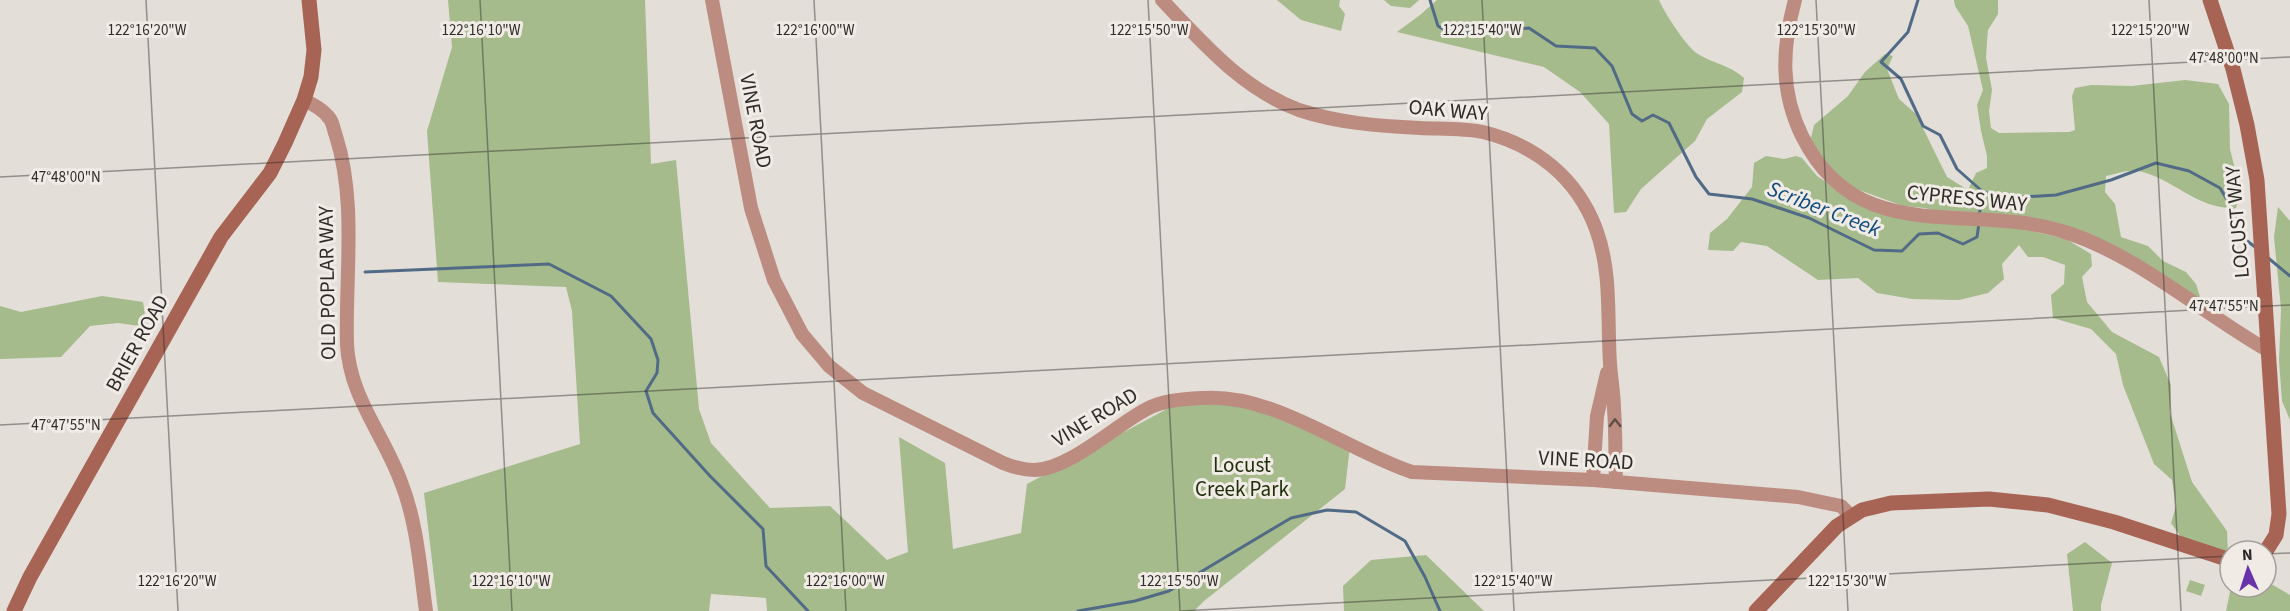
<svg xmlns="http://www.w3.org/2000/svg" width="2290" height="611" font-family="'Source Sans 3',sans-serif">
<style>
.green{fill:#a5bb8c}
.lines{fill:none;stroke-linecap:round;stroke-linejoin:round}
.stream{stroke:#516b87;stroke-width:3}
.tertiary{stroke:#bc8c81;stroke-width:14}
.secondary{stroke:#a76353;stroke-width:15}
.oneway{stroke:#604e48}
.ticks{fill:none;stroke:#2e2c2a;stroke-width:1.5;stroke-opacity:0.45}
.labels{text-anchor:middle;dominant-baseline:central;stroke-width:6;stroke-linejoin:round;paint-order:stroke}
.street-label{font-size:21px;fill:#2e2c2a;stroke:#f1ebe5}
.park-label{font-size:21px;fill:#21300a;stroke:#f1ebe5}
.water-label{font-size:22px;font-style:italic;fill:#0e497d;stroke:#f1ebe5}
.ticks-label{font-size:15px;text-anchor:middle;fill:#2e2c2a;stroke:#f1ebe5;stroke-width:6;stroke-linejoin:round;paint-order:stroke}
</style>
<rect width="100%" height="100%" fill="#e3ded8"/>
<g class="green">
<polygon points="448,0 645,0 651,164 676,160 699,409 711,443 770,508 830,506 887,560 908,552 899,437 945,463 953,549 1021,533 1027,484 1165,410 1165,402 1245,402 1350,446 1345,489 1204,601 1194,611 767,611 766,598 711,594 709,611 438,611 424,493 580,444 572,311 566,287 438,282 427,131 452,47"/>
<polygon points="1277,0 1340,0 1339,6 1345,14 1341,31 1301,20"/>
<polygon points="1384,0 1419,0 1410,8 1391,6"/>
<path d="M1437,0H1659C1664,12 1687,48 1698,54C1714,64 1728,64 1744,78L1742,92L1707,119L1695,141L1641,189L1626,212L1614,213L1609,124L1580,92L1544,67L1397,32L1420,15Z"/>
<path d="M1954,0H1998V14L1988,30L1987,42L1986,58L1992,90L1989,111L1991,128L1999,133L2069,132L2075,130L2072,96L2075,88L2091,85L2132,86L2185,80L2218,84L2229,104L2230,149L2241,194L2236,208C2198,210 2174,179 2139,171C2130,169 2116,174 2106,176L2105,192L2115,204L2121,237L2148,246L2163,261L2186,272L2196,284L2201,300L2183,291L2134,256L2105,245L1924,208L1903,206L1851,187L1833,173L1816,151L1811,138L1814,125L1848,96L1865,72L1885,54L1893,56L1887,69L1899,99L1916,114L1947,177L1968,190L1976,173L1987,168V156L1981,131L1977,105L1983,90L1968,26L1955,6Z"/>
<polygon points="1766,156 1784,159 1796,156 1802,158 1817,176 1865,208 1901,217 2019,228 2066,239 2091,254 2092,266 2082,277 2087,302 2112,332 2159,357 2171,385 2170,413 2192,482 2227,531 2228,553 2186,544 2171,523 2176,506 2172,480 2154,464 2123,385 2116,354 2091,329 2053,318 2051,295 2064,284 2065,265 2043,257 2028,257 2019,245 2002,264 2004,279 1988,293 1959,300 1912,299 1877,293 1858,278 1818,280 1767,246 1741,242 1733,251 1708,250 1710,233 1727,219 1752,187 1754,163"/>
<polygon points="2278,207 2290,221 2290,420 2282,401 2279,361 2281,309 2274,237"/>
<polygon points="102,296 143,302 147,327 118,323 90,326 61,357 0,359 0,306 21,312"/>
<polygon points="2085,542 2112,563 2101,605 2101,611 2073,611 2067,554"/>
<polygon points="1426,555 1484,611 1344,611 1343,586 1371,560"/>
<polygon points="2190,580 2205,585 2201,596 2186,591"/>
<polygon points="2266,581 2290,595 2290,611 2226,611 2231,587 2266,587"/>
</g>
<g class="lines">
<g class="stream">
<polyline points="1430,0 1438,26 1451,34 1529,28 1556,46 1595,48 1612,66 1632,114 1642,121 1653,115 1669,123 1696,177 1709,194 1752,199 1809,218 1874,250 1902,251 1919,234 1938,233 1963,244 1977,237 1979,223"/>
<polyline points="1918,0 1908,32 1881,62 1901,79 1923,126 1940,135 1957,169 1983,192 2006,198 2056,195 2111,180 2156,163 2189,171 2220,188 2239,220 2246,240 2255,247"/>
<polyline points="1979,216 1983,192"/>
<polyline points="2267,257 2290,276"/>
<polyline points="365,272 549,264 611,296 651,339 658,360 657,373 646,391 653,413 710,476 763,529 766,566 808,611"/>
<polyline points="1078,611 1135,601 1169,591 1291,518 1327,510 1356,512 1405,541 1425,577 1440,611"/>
</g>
<g class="tertiary">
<path d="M712,0L751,208L774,280L802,334L829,366L863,393L1003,463C1013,467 1023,470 1034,470C1068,470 1115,426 1145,410C1162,400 1184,399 1203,398C1274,393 1346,450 1412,472L1593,480L1798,497L1841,506L1851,516"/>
<path d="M1162,0C1203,43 1242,89 1299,110C1338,123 1379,126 1420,128C1441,129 1463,128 1483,132C1536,145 1577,178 1596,229C1612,272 1607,319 1610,364C1611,379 1614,394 1614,409C1616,433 1615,458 1616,482"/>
<path d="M1795,0C1782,48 1780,91 1802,136C1859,251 1971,200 2068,233C2136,255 2204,314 2267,350"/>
<path d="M304,100C314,105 324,110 330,119C333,123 334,131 336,136C357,202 345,276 347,344C349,396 384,435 401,482C417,522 420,568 426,611"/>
<polyline points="1593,480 1597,416 1607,373"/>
</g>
<g class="secondary">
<polyline points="2210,0 2233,69 2247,125 2257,180 2279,514 2276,535 2266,551"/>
<polyline points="14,611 30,577 221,237 270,173 285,143 304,100 311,77 314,50 309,0"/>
<polyline points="1756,611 1837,526 1862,510 1891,503 1989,499 2048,505 2114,522 2230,560"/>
</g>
</g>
<defs><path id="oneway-chevron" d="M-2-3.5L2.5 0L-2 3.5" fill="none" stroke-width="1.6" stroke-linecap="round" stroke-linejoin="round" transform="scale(1.5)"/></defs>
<use class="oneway" href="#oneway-chevron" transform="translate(1615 423) rotate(-91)"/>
<path class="ticks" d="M146,0L178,611M480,0L512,611M814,0L846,611M1148,0L1180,611M1482,0L1514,611M1816,0L1848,611M2149,0L2181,611M0,177L2290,57M0,425L2290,305M2266,554L2290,553M1180,611L2230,556"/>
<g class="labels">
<g class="street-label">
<text transform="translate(1448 110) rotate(5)">OAK WAY</text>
<text transform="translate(756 121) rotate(79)">VINE ROAD</text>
<text transform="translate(1967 198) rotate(6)">CYPRESS WAY</text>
<text transform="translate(2237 222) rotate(-95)">LOCUST WAY</text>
<text transform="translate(327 283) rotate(-91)">OLD POPLAR WAY</text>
<text transform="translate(137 343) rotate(-61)">BRIER ROAD</text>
<text transform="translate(1095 417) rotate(-31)">VINE ROAD</text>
<text transform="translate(1586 460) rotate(3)">VINE ROAD</text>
</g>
<g class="park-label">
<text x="1242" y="465">Locust<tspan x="1242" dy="24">Creek Park</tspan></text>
</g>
<g class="water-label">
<text transform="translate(1824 209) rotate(21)">Scriber Creek</text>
</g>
</g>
<g class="ticks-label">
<text x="147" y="35">122°16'20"W</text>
<text x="481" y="35">122°16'10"W</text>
<text x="815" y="35">122°16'00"W</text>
<text x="1149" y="35">122°15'50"W</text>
<text x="1482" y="35">122°15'40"W</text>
<text x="1816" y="35">122°15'30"W</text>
<text x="2150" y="35">122°15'20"W</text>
<text x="2224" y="63">47°48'00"N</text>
<text x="66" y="182">47°48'00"N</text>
<text x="2224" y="311">47°47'55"N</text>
<text x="66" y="430">47°47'55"N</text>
<text x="177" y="586">122°16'20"W</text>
<text x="511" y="586">122°16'10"W</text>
<text x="845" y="586">122°16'00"W</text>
<text x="1179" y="586">122°15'50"W</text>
<text x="1513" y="586">122°15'40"W</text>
<text x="1847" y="586">122°15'30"W</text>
</g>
<g transform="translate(2248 569) rotate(357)"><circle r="28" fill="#f1ebe5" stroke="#a39f9a" stroke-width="1.5"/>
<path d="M0-4.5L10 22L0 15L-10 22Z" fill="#6833aa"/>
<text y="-9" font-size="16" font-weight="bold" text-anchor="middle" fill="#2e2c2a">N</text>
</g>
</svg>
